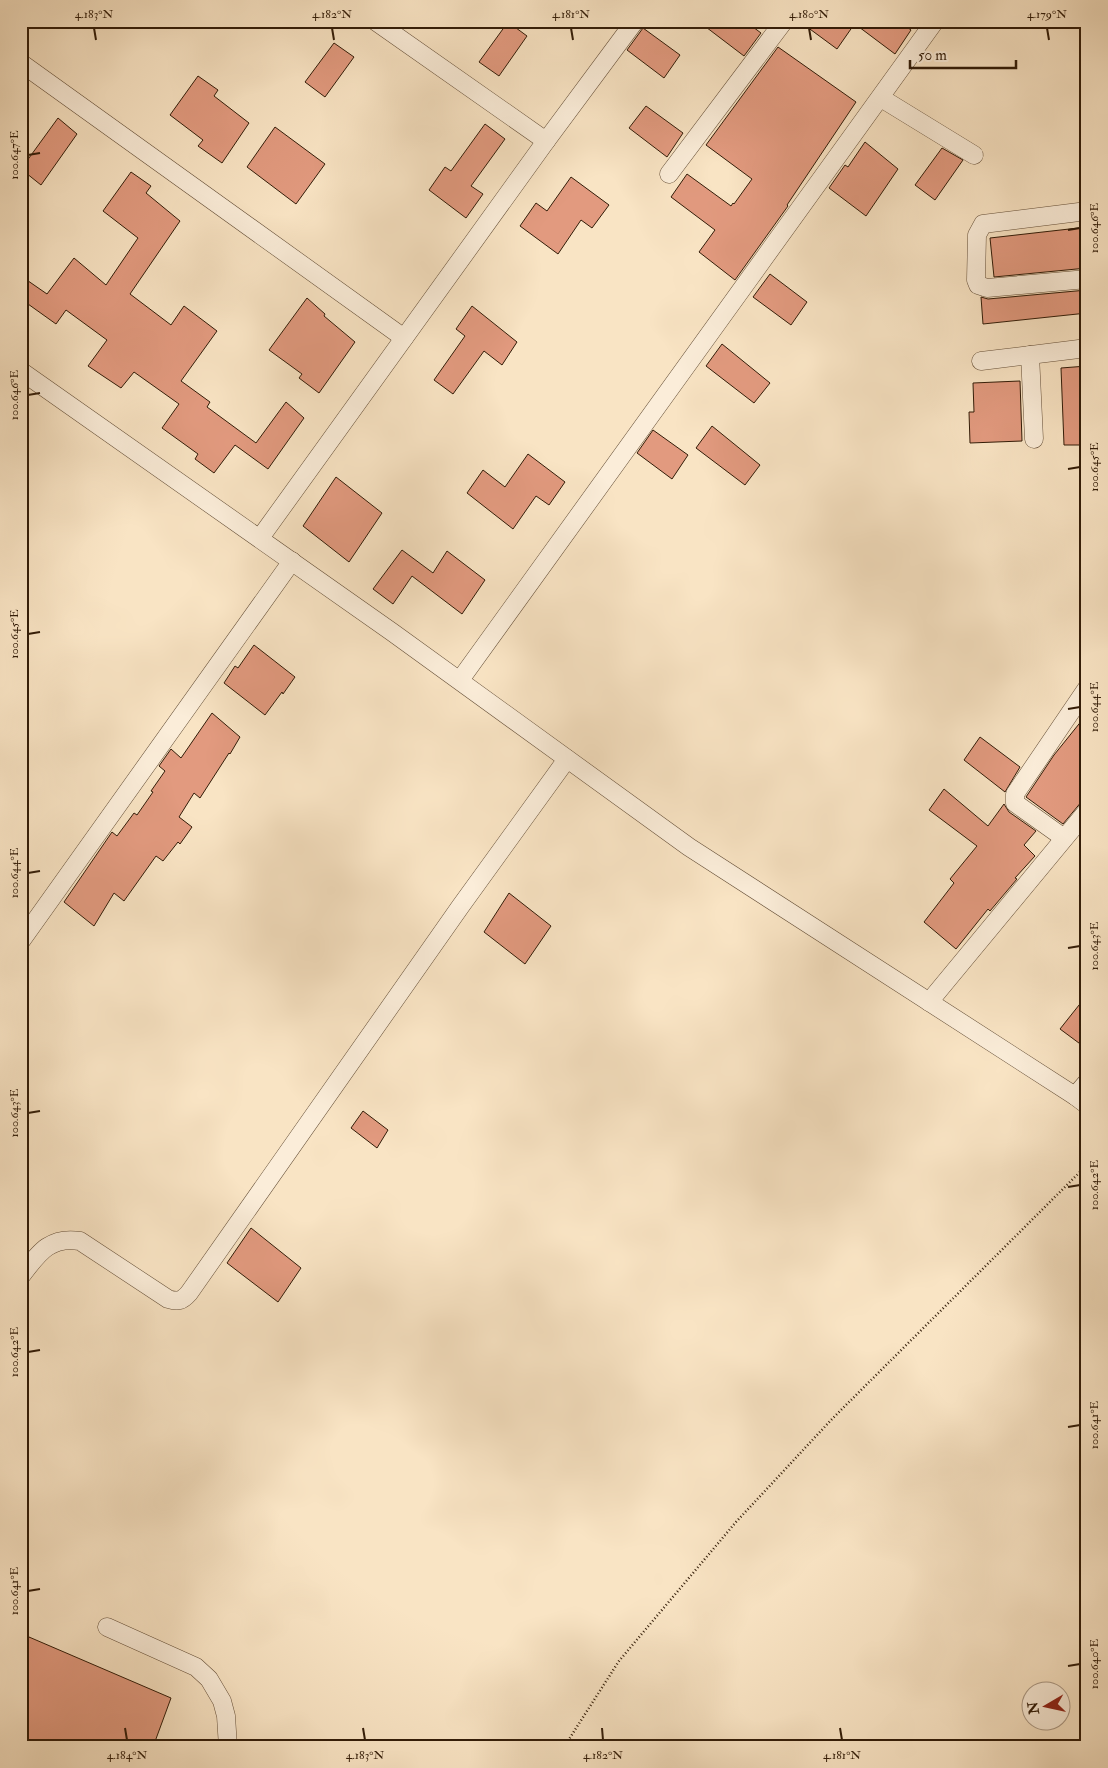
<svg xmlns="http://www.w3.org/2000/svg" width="1108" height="1768" font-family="'IM FELL Double Pica',serif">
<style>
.building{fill:#e29a7f;stroke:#321c08}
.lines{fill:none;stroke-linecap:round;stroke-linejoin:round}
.minor-casing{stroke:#644e37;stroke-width:19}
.path{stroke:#321c08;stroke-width:2.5;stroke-dasharray:1 2.5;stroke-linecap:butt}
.minor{stroke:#fbedd9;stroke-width:18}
.ticks{fill:none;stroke:#321c08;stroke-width:2}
.neatline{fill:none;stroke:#321c08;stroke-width:2}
.ticks-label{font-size:12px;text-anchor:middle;fill:#321c08}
</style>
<rect width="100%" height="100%" fill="#f9e4c4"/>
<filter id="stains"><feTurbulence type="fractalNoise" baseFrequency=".004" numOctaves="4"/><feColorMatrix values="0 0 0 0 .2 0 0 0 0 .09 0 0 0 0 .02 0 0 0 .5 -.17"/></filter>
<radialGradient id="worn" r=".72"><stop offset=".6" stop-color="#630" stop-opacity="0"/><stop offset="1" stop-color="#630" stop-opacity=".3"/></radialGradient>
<g class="building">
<polygon points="698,21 745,21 761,33 744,56"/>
<polygon points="799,21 846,21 853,26 837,49"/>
<polygon points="851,21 899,21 911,30 895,54"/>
<polygon points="508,22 527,36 499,76 479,62"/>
<polygon points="643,28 680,55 664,78 627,50"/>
<polygon points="334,43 354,57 325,97 305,82"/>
<polygon points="778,47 856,102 787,205 788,206 735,280 699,252 715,230 671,197 687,174 731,206 733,203 734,204 752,179 706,145"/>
<polygon points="198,76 218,90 214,96 249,123 222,163 198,146 203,140 170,115"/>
<polygon points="646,106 683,133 667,157 629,128"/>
<polygon points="58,118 77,134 41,185 21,169"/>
<polygon points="485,124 505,139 471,186 483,194 466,218 429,190 445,167 451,171"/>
<polygon points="275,127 325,164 296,204 247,167"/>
<polygon points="865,142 898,169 866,216 829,188 845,165 848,167"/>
<polygon points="942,148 963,160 935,200 915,185"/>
<polygon points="131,172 151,186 146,193 180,221 130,294 171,325 184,306 217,331 181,381 210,402 207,407 256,443 286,402 304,418 268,469 235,445 214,473 195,459 198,454 162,428 179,404 134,372 121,388 88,366 107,340 66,310 56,324 21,299 21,276 47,294 74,258 106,285 138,238 103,211"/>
<polygon points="571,177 609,205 592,228 581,220 558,254 520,226 536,203 547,211"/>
<polygon points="1087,227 1087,268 994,277 990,238"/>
<polygon points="770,274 807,302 791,325 753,297"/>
<polygon points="1087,290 1087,313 983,324 981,297 988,299"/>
<polygon points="307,298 325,314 324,316 355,342 319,393 299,378 302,374 269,350"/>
<polygon points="472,306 517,342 502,365 484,351 453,394 434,380 465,336 456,329"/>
<polygon points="722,344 770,383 754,403 706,366"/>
<polygon points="1087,366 1087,445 1064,445 1061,368"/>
<polygon points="1020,381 1022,441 970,443 969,412 974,412 973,383"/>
<polygon points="712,426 760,465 745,485 696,448"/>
<polygon points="653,430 688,455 672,479 637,453"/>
<polygon points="528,454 565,482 549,505 536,496 513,529 467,493 483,470 505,487"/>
<polygon points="336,477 382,513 349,562 303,526"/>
<polygon points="402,550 433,573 447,551 485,580 462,614 412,576 393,604 373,589"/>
<polygon points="254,645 295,677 283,694 282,692 265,715 224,683 235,666 238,668"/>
<polygon points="212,713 240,737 230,754 229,753 200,798 194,793 179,817 192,827 180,844 178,842 163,861 156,856 124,901 114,893 94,926 64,902 112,832 117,836 134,813 137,815 153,792 151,791 165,771 159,766 171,749 181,758"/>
<polygon points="1087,714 1087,795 1063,824 1026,797 1054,755"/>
<polygon points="980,737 1020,767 1005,792 964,760"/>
<polygon points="944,789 988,826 1004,804 1009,812 1036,831 1024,845 1035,856 1015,878 1017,879 990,911 988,909 956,949 924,922 954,883 950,879 977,846 929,810"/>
<polygon points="509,893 551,926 525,964 484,932"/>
<polygon points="1087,995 1087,1049 1060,1029"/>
<polygon points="363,1111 388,1130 377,1148 351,1128"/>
<polygon points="251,1228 301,1268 278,1302 227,1263"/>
<polygon points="29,1637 171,1698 153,1747 21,1747 21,1658"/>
</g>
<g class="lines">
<defs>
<g id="minor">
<polyline points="375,21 546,141"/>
<polyline points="21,63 404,338"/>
<polyline points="881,98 974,155"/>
<polyline points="669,174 784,21"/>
<polyline points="1087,211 983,224 977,235 976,280 978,285 987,288 1087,279"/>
<polyline points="1030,355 1034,439"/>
<polyline points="981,361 1087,348"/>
<polyline points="21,371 392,632 689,847 1075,1096 1087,1105"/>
<polyline points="260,538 546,141 635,21"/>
<polyline points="460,680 935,21"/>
<polyline points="1064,838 1015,803 1015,794 1087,688"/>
<polyline points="21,941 292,561"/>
<polyline points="929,1002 1087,811"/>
<polyline points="1075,1096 1087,1082"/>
<path d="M21,1276C38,1254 49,1236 80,1241L168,1299C178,1302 182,1301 189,1293L460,907L567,759"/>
<polyline points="107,1627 196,1667 209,1679 222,1701 226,1716 228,1747"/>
</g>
</defs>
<use href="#minor" class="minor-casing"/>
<polyline class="path" points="564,1747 619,1661 736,1522 832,1419 1087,1165"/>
<use href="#minor" class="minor"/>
</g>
<path class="ticks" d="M94,28L96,40M332,28L334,40M571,28L573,40M809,28L811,40M1047,28L1049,40M28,155L40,153M1068,230L1080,228M28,395L40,393M1068,469L1080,467M28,634L40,632M1068,709L1080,707M28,873L40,871M1068,948L1080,946M28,1113L40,1111M1068,1187L1080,1185M28,1352L40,1350M1068,1427L1080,1425M28,1591L40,1589M1068,1666L1080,1664M125,1728L127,1740M363,1728L365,1740M602,1728L603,1740M840,1728L842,1740"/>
<rect width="1108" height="1768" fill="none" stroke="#f9e4c4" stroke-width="55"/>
<g transform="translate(1046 1706) rotate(261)"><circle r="24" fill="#fbedd9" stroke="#ab9985"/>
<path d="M0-4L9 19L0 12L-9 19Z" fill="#8f2418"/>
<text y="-8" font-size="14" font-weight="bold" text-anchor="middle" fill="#321c08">N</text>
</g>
<path d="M910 60v8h106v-8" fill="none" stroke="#321c08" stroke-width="2.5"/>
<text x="918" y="60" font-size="15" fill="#321c08" stroke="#fbedd9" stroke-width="4" paint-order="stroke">50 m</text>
<rect x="28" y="28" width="1052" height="1712" class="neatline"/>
<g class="ticks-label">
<text x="94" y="18">4.183°N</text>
<text x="332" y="18">4.182°N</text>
<text x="571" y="18">4.181°N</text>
<text x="809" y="18">4.180°N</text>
<text x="1047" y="18">4.179°N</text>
<text transform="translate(14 155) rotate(-90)" y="4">100.647°E</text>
<text transform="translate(1094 228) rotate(-90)" y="4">100.646°E</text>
<text transform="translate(14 395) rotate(-90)" y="4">100.646°E</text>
<text transform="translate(1094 467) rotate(-90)" y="4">100.645°E</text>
<text transform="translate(14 634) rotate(-90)" y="4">100.645°E</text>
<text transform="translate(1094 707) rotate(-90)" y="4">100.644°E</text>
<text transform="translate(14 873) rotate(-90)" y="4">100.644°E</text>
<text transform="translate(1094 946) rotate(-90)" y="4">100.643°E</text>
<text transform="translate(14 1113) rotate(-90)" y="4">100.643°E</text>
<text transform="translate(1094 1185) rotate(-90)" y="4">100.642°E</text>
<text transform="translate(14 1352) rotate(-90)" y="4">100.642°E</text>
<text transform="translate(1094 1425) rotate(-90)" y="4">100.641°E</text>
<text transform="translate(14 1591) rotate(-90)" y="4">100.641°E</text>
<text transform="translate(1094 1664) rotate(-90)" y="4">100.640°E</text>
<text x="127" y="1759">4.184°N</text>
<text x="365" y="1759">4.183°N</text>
<text x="603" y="1759">4.182°N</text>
<text x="842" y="1759">4.181°N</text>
</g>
<rect width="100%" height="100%" filter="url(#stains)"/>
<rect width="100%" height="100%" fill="url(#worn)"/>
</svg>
